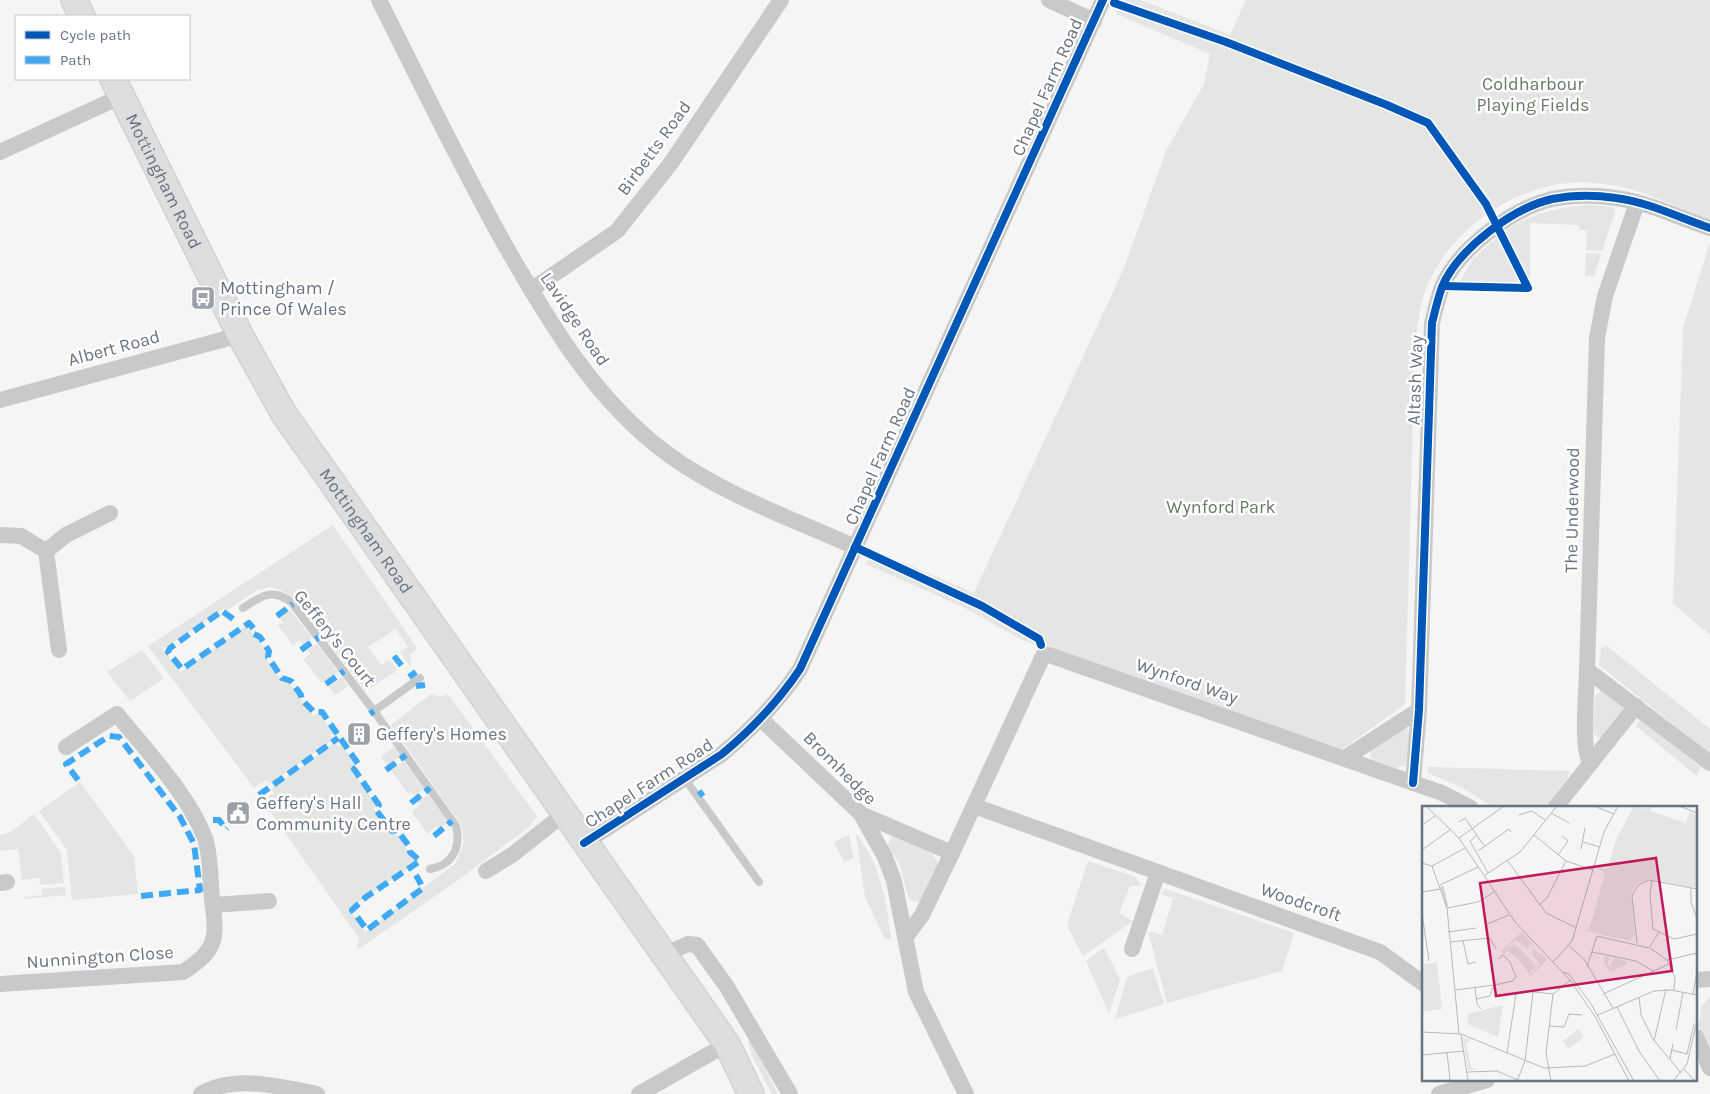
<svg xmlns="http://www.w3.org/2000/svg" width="1710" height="1094" font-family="Karla,sans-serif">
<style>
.built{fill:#e5e7e6}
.green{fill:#e3e6e2}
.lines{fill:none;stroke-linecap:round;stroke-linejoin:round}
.primary-casing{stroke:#d1d2d2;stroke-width:28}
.service{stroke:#c8c9ca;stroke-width:8}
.minor{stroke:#c8c9ca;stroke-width:16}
.primary{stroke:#dddedf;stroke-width:25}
.quiet{stroke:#3fa9f5;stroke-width:6;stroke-dasharray:12 6;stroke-linecap:butt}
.cycleway-casing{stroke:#fff;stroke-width:11}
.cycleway{stroke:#0057b8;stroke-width:8}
.labels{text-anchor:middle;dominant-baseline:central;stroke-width:5;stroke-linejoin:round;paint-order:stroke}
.park-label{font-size:18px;fill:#697867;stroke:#fff}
.street-label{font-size:18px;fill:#697480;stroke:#fff}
.poi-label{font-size:18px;fill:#697480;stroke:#fff;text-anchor:start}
.inset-river{fill:none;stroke:#cad0d3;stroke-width:2.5}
.inset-road{fill:none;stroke:#b5b9bf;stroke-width:1}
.view{fill:#c2185b;fill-opacity:0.15;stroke:#c2185b;stroke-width:2.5}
.inset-edge{fill:none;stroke:#697480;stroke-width:2.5}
</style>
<rect width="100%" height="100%" fill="#f5f5f4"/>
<polygon class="built" points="1710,242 1710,635 1673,604 1683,328"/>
<g class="green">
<path d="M1122,0H1141L1230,35L1246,0H1710V220C1684,210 1642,190 1617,186C1602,184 1583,181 1568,183C1511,189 1456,227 1430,279C1420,299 1418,324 1415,346L1405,704L1343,749L1020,639L965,608L866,564L872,549L974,593L1124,268L1166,151L1204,84L1210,54L1116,14Z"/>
<path d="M1587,205L1613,207L1615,213L1602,251L1586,250L1587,230H1579V225L1530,223V282L1505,231C1530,214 1557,207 1587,205Z"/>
<polygon points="1499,235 1525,286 1459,283 1473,259"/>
<polygon points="1586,253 1601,254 1594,277 1585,276"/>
<polygon points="333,525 417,648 410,655 411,668 400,652 408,647 396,629 368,647 381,665 389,660 398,670 366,691 297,603 280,590 270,587 257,590 226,611 224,608 163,649 180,672 248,625 253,635 267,651 265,657 282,681 289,682 313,716 319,713 333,733 331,735 334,739 269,784 266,780 254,788 148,646"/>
<polygon points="290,610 312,638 303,645 300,641 298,643 294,637 296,644 293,645 278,625 280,623 284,625 280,619"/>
<polygon points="317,644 338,672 322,683 303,659 310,654 308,650"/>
<polygon points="1606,645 1710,729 1710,754 1599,665 1601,648"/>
<polygon points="142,650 164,678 130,701 107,672"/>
<polygon points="342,677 348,686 335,695 329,687"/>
<polygon points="1601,690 1623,706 1623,709 1603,736 1599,738 1592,732 1595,697"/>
<polygon points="431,694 440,697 448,694 537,816 529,827 457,881 357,950 359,938 262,800 274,793 271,789 336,742 338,746 341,744 356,765 351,769 377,806 374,809 396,836 398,834 409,854 419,861 349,909 365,932 456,863 464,842 461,825 391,725"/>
<polygon points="1640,720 1701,767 1697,776 1636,726"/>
<path d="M1405,726C1413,732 1409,758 1405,766L1396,768L1371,759L1370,749Z"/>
<polygon points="394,747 401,756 387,765 381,757"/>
<polygon points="404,761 424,789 414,796 412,792 408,794 391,770"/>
<polygon points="1428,767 1570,771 1567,779 1545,808 1495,808 1461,787 1428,773"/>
<polygon points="80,782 134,856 138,894 72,900 67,850 39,811"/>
<polygon points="428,795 448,822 438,829 436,826 428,834 412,812 420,805 418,801"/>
<polygon points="34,814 61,853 64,883 40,885 39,878 22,880 18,849 0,851 0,835 9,833"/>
<path d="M856,834C881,865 886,900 891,939H885L865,897Z"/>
<polygon points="849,835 854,858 844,862 834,842"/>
<path d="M894,835C911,843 934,848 940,867L920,902L912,901L908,897L900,865L888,845L890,839Z"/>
<polygon points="1088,861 1136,877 1141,886 1130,886 1119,913 1133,921 1083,956 1068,928 1068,922"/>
<polygon points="65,887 66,895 25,899 24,897 42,895 41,889"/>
<polygon points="1166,889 1294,933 1282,971 1167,1003 1148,931 1162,935 1173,898 1160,894"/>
<polygon points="1104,948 1120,979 1109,1014 1086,961"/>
<polygon points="1153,968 1164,1004 1115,1019 1127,977"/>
<polygon points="1710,997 1710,1048 1696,1022 1700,1021 1701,1006"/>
<polygon points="750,1039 778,1094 772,1094 752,1056 748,1042"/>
</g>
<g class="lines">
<defs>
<g id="primary">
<polyline points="74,0 82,16"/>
<path id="s1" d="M113,79L240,335L284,414L727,1044L751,1094"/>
</g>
</defs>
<use href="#primary" class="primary-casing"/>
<g class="service">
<path d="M243,608C261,596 273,587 292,603L374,711L456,826C461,847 453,865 430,869"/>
<polyline points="374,711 420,678"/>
<polyline points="685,779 759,882"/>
</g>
<g class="minor">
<path d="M379,0C420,82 460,165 505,245C549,322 596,402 669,455C724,495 793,519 855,547"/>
<polyline points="1049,0 1094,21"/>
<polyline points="0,152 122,96"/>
<polyline points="1637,203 1605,296 1597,338 1587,670 1710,763"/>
<polyline points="531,290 617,231 671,163 781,0"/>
<polyline points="0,400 240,335"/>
<polyline points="0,535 21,536 46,551 59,650"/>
<polyline points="46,551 66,535 110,513"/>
<path d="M1587,670C1587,688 1580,752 1591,763"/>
<polyline points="761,719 861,814 885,857 894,881 916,992 966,1094"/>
<polyline points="1345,758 1419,710"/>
<path d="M1413,783L1419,710L1432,323C1435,311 1438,298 1442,287C1458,249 1513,208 1552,199C1572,195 1596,195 1616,198C1648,202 1680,218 1710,228"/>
<polyline points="974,806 1380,952 1424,984"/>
<polyline points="1555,808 1636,706"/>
<polyline points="861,814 952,853"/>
<path d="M584,843L722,754C752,729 778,702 800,669L1103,0"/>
<polyline points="486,871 512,855 564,814"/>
<polyline points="0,883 7,882"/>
<polyline points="213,905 269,901"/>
<polyline points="905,938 922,915 952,853 1043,656 1049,655 1442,793 1471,808"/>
<polyline points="1132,949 1158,872"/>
<polyline points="663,955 688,944 697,945 727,987 790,1094"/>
<polyline points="1696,980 1710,979"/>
<path d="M0,984L183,972C218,949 217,939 212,899C210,880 211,856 205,838C187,792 147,752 117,714L66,747"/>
<polyline points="1696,1037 1710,1068"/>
<path d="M201,1094C235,1074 281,1087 317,1094"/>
<polyline points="639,1094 727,1044"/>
<polyline points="1439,1094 1487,1080"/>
</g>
<use href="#primary" class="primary"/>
<g class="quiet">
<polyline points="277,616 293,604"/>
<polyline points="233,619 222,611 170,648 168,652 182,669 249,623 254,629 254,634 260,637 269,651 268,657 282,678 291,681 301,695 302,700 314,712 322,712 359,765 354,769 379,805 376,810 392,831 397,830 409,846 410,852 420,861 366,897 352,910 367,930 423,888 416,875"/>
<polyline points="301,650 319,637"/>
<polyline points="394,656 402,666"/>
<polyline points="409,677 416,672"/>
<polyline points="326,684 344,671"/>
<polyline points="416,686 425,685"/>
<polyline points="370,714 374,711"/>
<polyline points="386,770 406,755"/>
<polyline points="78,780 66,764 109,736 119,737 180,817 194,844 200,890 141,896"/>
<polyline points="699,791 703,796"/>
<polyline points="259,795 338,738"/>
<polyline points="411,803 430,788"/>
<polyline points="213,820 219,820 226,829 227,828"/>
<polyline points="434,836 452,821"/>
</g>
<defs>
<g id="cycleway">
<polyline points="1114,3 1226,42 1387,105 1428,123 1486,204 1528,288 1443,286"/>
<polyline points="855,547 982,606 1039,639 1041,645"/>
<path d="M1413,783L1419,710L1432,323C1435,311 1438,298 1442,287C1458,249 1513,208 1552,199C1572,195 1596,195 1616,198C1648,202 1680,218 1710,228"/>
<path d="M584,843L722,754C752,729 778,702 800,669L1103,0"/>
</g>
</defs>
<use href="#cycleway" class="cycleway-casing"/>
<use href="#cycleway" class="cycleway"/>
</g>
<defs>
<symbol id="bus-square" viewBox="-11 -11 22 22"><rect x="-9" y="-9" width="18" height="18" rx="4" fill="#9aa1a9" stroke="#fff"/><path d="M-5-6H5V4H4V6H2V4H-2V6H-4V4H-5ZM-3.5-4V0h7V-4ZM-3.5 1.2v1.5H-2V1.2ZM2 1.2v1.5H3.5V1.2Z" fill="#fff"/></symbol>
<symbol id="building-square" viewBox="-11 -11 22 22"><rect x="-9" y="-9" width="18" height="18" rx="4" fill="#9aa1a9" stroke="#fff"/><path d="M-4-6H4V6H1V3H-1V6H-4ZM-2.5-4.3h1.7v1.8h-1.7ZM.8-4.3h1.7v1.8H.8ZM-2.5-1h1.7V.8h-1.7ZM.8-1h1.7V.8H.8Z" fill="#fff"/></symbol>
<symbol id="civic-square" viewBox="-11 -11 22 22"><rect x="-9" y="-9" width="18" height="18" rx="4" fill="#9aa1a9" stroke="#fff"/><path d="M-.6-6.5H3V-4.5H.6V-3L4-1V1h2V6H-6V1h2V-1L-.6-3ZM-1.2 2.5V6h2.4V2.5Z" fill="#fff"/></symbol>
</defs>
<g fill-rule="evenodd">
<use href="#bus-square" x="189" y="284" width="28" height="28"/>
<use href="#building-square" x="345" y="720" width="28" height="28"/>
<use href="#civic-square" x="224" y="799" width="28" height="28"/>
</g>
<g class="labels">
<g class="park-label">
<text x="1533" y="84">Coldharbour<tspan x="1533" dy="21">Playing Fields</tspan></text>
<text x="1221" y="507">Wynford Park</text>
</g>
<g class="street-label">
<text transform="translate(1047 87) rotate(-66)">Chapel Farm Road</text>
<text transform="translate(654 148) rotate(-54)">Birbetts Road</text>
<text stroke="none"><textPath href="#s1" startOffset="114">Mottingham Road</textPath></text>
<text transform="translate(575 319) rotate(56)">Lavidge Road</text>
<text transform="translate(114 348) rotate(-15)">Albert Road</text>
<text transform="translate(1415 380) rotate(-88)">Altash Way</text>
<text transform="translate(880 456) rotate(-66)">Chapel Farm Road</text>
<text transform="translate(1572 510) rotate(-89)">The Underwood</text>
<text stroke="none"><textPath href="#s1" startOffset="519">Mottingham Road</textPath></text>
<text transform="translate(335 638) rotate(51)">Geffery's Court</text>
<text transform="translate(1187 681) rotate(19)">Wynford Way</text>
<text transform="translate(840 768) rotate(45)">Bromhedge</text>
<text transform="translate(649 783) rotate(-33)">Chapel Farm Road</text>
<text transform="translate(1301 902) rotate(19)">Woodcroft</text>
<text transform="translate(100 957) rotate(-4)">Nunnington Close</text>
</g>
<g class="poi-label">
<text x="220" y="288">Mottingham /<tspan x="220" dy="21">Prince Of Wales</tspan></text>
<text x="376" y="734">Geffery's Homes</text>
<text x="256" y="803">Geffery's Hall<tspan x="256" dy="21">Community Centre</tspan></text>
</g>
</g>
<g transform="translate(1422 806)">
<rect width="275" height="275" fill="#f5f5f4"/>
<path d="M212,0L220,3L229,0L228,5L264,17L268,6L275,9V82L228,73L215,77L209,89L213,129L207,135L156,123L167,124L183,68L174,60L185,63L195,32ZM100,126L111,138L110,140L108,136L106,143L94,134L85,142L93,138L106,151L114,160L108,166L109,168L118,158L109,146L112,143L125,153L109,170L97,154L85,144L82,148L79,145ZM183,150L188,152L185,158L188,162L191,152L205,155L204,159L188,166L182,157ZM15,156L20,203L0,206V159ZM81,199L76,231L46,218V208ZM156,223L162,231L147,243L141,235ZM41,232L49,233L44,238L49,261L54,264H46Z" fill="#e3e6e2"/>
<path class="inset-river" d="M20,80L25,100"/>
<path class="inset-road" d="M4,0L37,32L93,116L148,174L174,212L207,275M172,0L192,8M257,0L275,7M129,7L147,17M97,9L110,5L123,14M37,16L43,12L63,41M0,19L13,10M55,29L48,35L66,67M112,29L144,55L171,64M37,32L82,0M161,36L178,41M159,43L163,22M0,44L29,23M56,45L87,23L89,26M136,49L146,35L140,30M85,54L124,107L153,121M0,57L10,60L43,42M10,60L25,102L37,227M63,69L98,46L135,0M230,74L228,89L231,123L252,133L275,128M18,79L56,61M269,82V96L275,113M0,86L19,83M117,99L125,92L144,55M25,102L56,96L72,86M0,107L7,155M63,119L87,109M26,126L54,122M41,135L46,158L54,156M28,136L68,132L74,143M215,137L210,90L216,79L227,74L275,83M147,140L162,153L191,202M228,142L245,154M170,146L214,155L231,165M131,156L150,135L182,26L196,0M247,158L245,154L275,147M247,158L253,172L252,184M165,161L175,130L227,142L237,126M141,166L147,168L169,198L212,275M72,179L91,175L94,171L88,156L81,149L76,153M53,182L55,198L59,203M33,184L72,179L68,190L54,193M181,188L247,158M271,188L275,165M217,191L219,209L231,233L259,267M195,201L217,245L238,275M176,209L232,185L249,184L275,189M127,220L142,221L147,208L160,209M254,224L261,186M0,226L39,228L122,262L163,260L193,248M39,228L46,275M232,235L244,183M249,244L265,248M25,246L28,275M85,247L94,188L104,185L131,188M265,248L272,218M0,249L42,245M248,253L251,238M262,263L273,275M45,266L75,265L98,275M95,275L103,255L111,186M129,275L124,247L131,188L148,174M251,275L265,258L275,215"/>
<path class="view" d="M234,52L250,165L74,190L58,77Z"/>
<rect width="275" height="275" class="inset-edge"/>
</g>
<rect x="15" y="15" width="175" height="65" fill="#ffffff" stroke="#c3c7cc"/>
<rect x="25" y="31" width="25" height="8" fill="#0057b8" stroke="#c3c7cc"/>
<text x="60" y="40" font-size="15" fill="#697480">Cycle path</text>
<rect x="25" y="56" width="25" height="8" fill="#3fa9f5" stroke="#c3c7cc"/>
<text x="60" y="65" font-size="15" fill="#697480">Path</text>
</svg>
